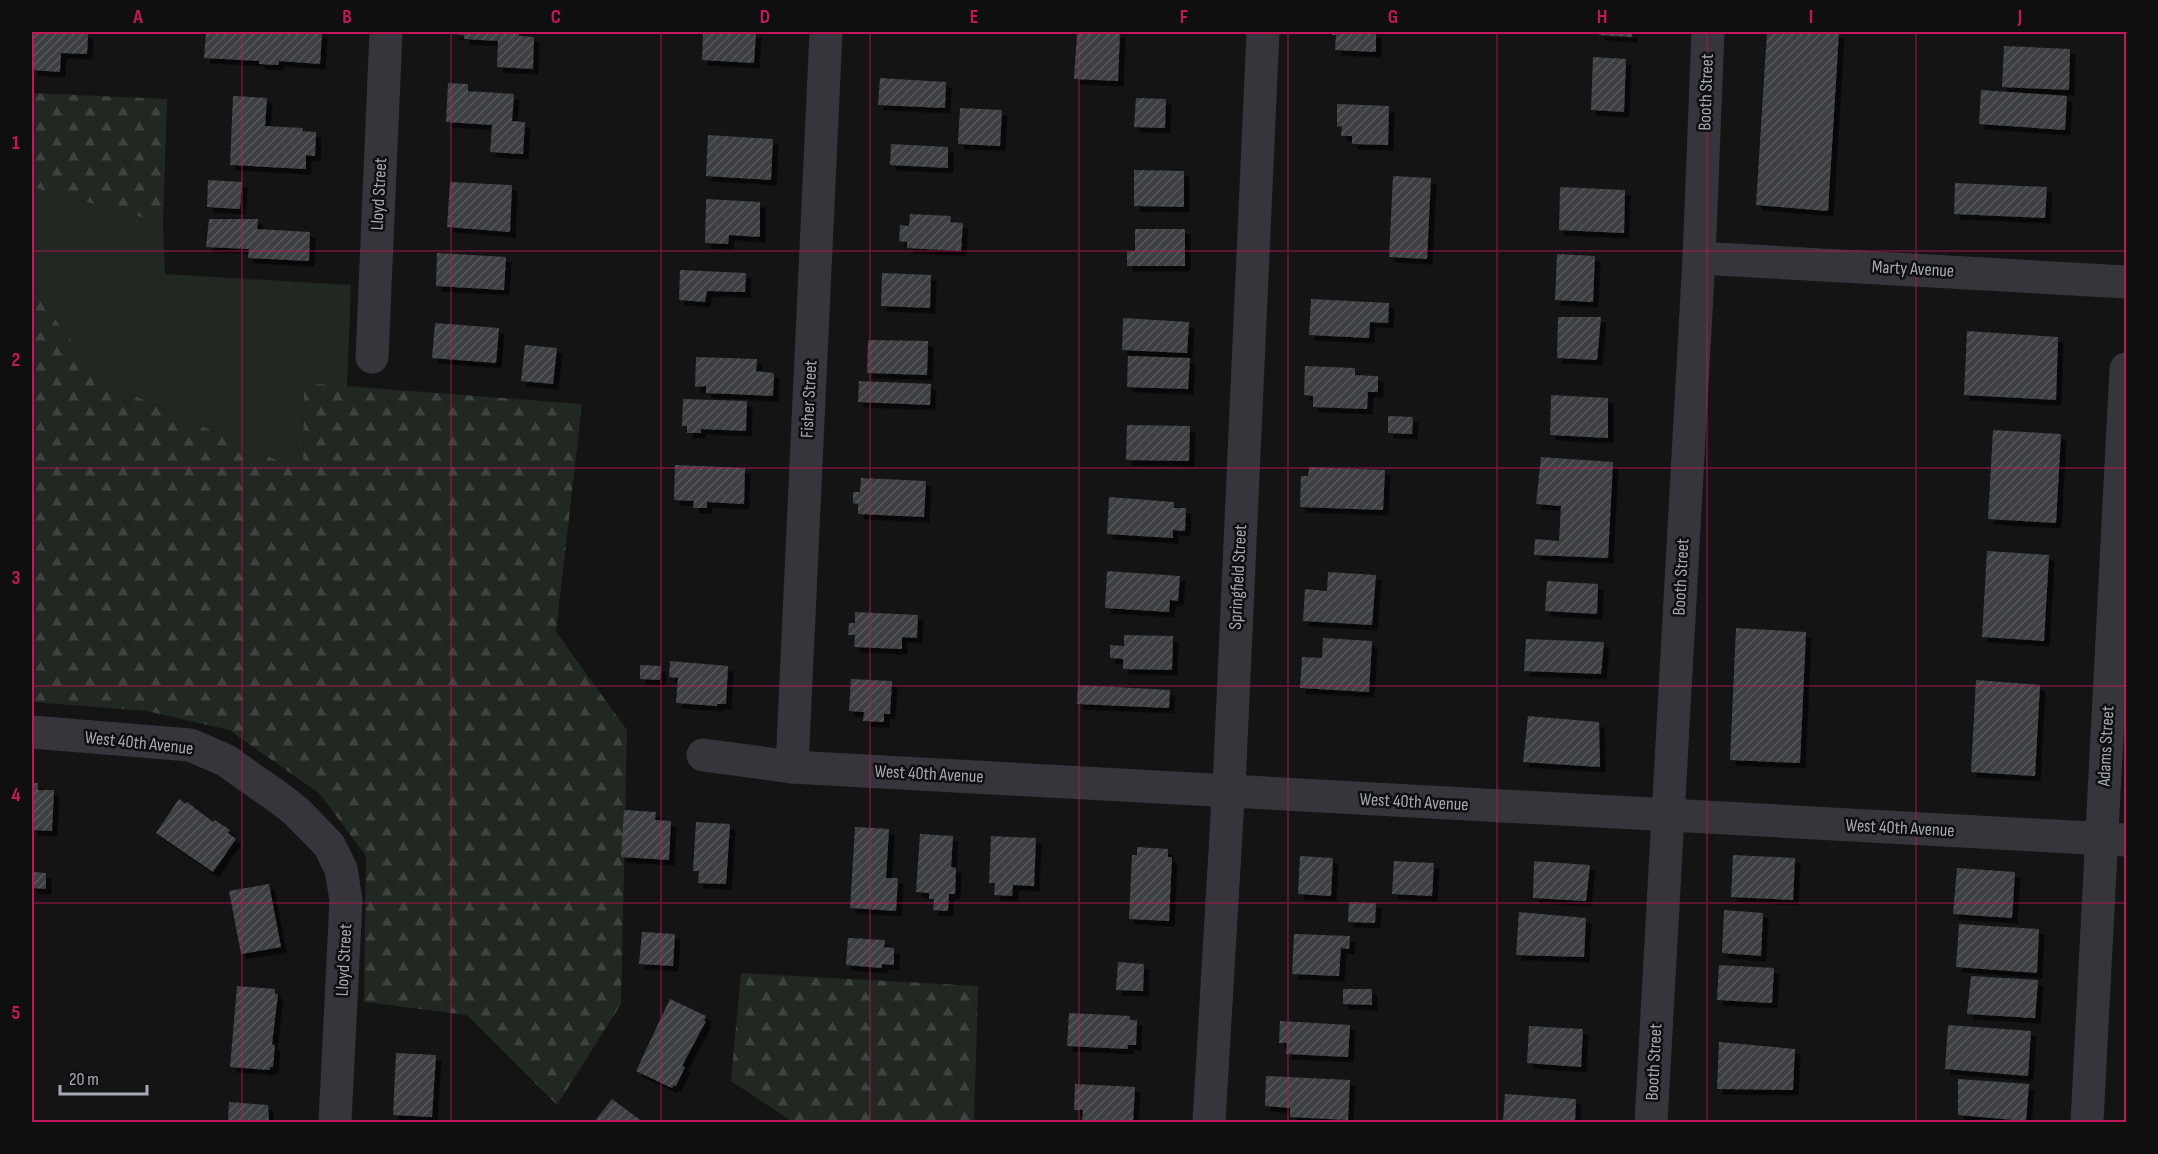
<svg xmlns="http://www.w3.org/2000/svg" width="2158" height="1154" font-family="'Sofia Sans Condensed',sans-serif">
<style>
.green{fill:#202821}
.forest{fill:url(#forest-firs)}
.building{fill:url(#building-hatch);filter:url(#shadow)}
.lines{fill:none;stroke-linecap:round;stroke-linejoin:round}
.minor{stroke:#35353b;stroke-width:33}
.grid{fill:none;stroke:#c2185b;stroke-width:1.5;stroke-opacity:0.55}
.labels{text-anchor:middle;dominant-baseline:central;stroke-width:5;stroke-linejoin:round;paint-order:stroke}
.street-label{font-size:18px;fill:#a5aab6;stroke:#0f0f10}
.neatline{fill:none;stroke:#c2185b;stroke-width:2}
.grid-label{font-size:20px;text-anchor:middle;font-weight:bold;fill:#c2185b}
</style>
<defs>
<pattern id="forest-firs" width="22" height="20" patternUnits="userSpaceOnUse" patternTransform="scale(1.5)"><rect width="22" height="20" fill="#202821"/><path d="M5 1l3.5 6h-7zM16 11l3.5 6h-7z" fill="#3d443f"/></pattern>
<pattern id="building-hatch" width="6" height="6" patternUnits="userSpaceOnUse" patternTransform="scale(1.5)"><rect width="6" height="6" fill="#3e3f43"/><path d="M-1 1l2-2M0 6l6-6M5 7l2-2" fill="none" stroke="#57585c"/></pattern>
<filter id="shadow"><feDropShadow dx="5.5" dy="5.5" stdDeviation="0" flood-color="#0009"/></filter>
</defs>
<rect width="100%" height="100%" fill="#141415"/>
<polygon class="green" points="32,187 163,223 165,274 351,285 347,387 304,384 303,472 102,381 34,291 32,246"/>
<g class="forest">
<polygon points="32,93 167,99 163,223 32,187"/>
<polygon points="32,246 34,291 102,381 303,472 304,383 582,404 556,632 627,730 621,1004 557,1105 467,1015 364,1002 366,856 319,793 229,730 147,711 32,702"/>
<polygon points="741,973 978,986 974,1122 793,1122 731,1081"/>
</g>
<g class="building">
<polygon points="32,32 88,33 87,54 61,53 60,72 32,70"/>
<polygon points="206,32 322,32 320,64 279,61 278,65 259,64 259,61 204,58"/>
<polygon points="453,32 519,32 519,36 534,37 533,69 497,67 498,41 464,39 464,35 453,34"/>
<polygon points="703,32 756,32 754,63 702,60"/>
<polygon points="1077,32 1120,32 1118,81 1074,79"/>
<polygon points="1332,32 1376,32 1376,52 1335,50 1336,35 1332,35"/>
<polygon points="1599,32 1632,32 1632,37 1599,35"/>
<polygon points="1767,32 1839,32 1828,211 1756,205"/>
<polygon points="2004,46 2070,49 2069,90 2002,87"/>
<polygon points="1593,57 1626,59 1624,112 1591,110"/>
<polygon points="880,78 946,82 945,108 878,105"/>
<polygon points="448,83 468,84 468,91 514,94 512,121 525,122 523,154 490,152 492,125 446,122"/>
<polygon points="1981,90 2067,96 2065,130 1979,124"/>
<polygon points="233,96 267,98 265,126 303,128 302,131 316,132 315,156 306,155 306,169 230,165"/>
<polygon points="1136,98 1166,99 1165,128 1134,127"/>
<polygon points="1337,104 1389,106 1388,145 1352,144 1352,136 1341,136 1342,126 1337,127"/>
<polygon points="960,108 1002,110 1000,146 958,144"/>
<polygon points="708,135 773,139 771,180 706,176"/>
<polygon points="891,144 948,147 948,168 890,165"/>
<polygon points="1134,170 1184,171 1184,207 1134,206"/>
<polygon points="1393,176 1431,178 1427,259 1389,257"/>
<polygon points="208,180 242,182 240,209 207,207"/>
<polygon points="450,182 512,185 510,232 447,227"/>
<polygon points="1955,183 2047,187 2045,218 1954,214"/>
<polygon points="1560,187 1625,190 1624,233 1559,230"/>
<polygon points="706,199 760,202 760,237 729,235 728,244 705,243"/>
<polygon points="910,214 951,216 950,222 963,223 961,251 907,248 907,242 899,241 900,225 909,226"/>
<polygon points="209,219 258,219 257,229 310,232 309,261 248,258 249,249 206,247"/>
<polygon points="1135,229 1185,229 1185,266 1127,266 1127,251 1135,251"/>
<polygon points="437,253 506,257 504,290 436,286"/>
<polygon points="1557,254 1595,256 1593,302 1555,300"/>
<polygon points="680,270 746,273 745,292 707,291 705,302 679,300"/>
<polygon points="882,273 931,275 930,308 881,306"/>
<polygon points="1311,299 1389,303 1388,323 1370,322 1369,338 1309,335"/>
<polygon points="1558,317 1601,317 1597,360 1557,358"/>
<polygon points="1123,318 1189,322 1187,353 1122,350"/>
<polygon points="435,323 499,328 496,363 432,358"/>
<polygon points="1967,331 2058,337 2056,400 1964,395"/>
<polygon points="868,340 928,341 927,375 867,373"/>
<polygon points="525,345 557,348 553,384 521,381"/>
<polygon points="1128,356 1190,358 1188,389 1127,387"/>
<polygon points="696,357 757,359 756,371 774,373 773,396 706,393 706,386 695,387"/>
<polygon points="1305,366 1355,368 1355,375 1378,376 1378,392 1368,392 1367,409 1313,407 1313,396 1304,395"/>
<polygon points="859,381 931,384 930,405 858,402"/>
<polygon points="1551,395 1608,398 1608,438 1550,435"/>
<polygon points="683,399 747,401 746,431 701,429 701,433 687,433 687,426 682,426"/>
<polygon points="1388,416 1413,417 1412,434 1388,433"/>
<polygon points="1127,425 1190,426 1189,461 1126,460"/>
<polygon points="1993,430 2061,434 2056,523 1988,519"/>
<polygon points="1541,457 1613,462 1608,558 1534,555 1535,539 1559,541 1561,506 1536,504"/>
<polygon points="675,465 745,468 744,504 707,502 707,508 693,508 694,501 674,500"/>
<polygon points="1309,467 1385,470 1383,510 1300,507 1301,476 1308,476"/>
<polygon points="861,478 926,481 924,517 858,514 858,504 853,503 853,492 860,492"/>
<polygon points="1109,497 1174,502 1174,508 1186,508 1185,531 1173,530 1173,538 1107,534"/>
<polygon points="1987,551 2049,555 2044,641 1982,637"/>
<polygon points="1107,571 1180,576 1178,601 1170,600 1169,612 1105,608"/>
<polygon points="1328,572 1376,575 1372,625 1303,621 1305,589 1327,591"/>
<polygon points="1547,581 1598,584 1597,614 1545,611"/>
<polygon points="855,612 918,615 917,638 902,637 902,649 854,647 855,635 848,635 849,623 855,623"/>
<polygon points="1736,628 1806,632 1800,763 1730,760"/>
<polygon points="1124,635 1173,636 1172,670 1123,669 1123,659 1110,658 1110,645 1124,646"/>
<polygon points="1323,638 1372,641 1369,692 1300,688 1302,657 1322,658"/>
<polygon points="1526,639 1604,642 1601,674 1524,671"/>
<polygon points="670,661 728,666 726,704 717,704 717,706 676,703 678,678 669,677"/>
<polygon points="640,665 661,666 660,680 640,679"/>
<polygon points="851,679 892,681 890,714 884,714 884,722 863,721 864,712 849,711"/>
<polygon points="1976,680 2040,685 2035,776 1971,772"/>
<polygon points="1078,685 1170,690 1169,708 1077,704"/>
<polygon points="1528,716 1599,722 1600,767 1523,762"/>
<polygon points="32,783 38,783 38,790 54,790 52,831 32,830"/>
<polygon points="179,799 186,804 187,802 213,822 215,820 230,830 228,833 236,839 213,872 156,833"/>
<polygon points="624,810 656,812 655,820 671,821 669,860 621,857"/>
<polygon points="696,822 730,824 726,884 698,883 699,871 693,871"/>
<polygon points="855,827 889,829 886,878 898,878 896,911 850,908"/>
<polygon points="920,834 953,836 951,867 956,868 955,894 949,894 948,911 933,910 934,899 929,899 929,893 916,892"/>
<polygon points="991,836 1036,838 1034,886 1013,885 1012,896 994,895 995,883 989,883"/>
<polygon points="1137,847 1168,849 1168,857 1172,857 1169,921 1129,919 1132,855 1137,855"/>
<polygon points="1733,855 1795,858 1793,900 1731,897"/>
<polygon points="1300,856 1333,858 1331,896 1298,894"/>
<polygon points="1394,861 1434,863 1432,896 1392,894"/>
<polygon points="1534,861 1590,865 1586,901 1533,898"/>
<polygon points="1957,868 2015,872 2012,918 1953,914"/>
<polygon points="32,872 46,873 46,889 32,888"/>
<polygon points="269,884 281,947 241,954 229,891"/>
<polygon points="1349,902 1376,903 1375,923 1348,922"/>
<polygon points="1724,910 1763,913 1761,956 1722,953"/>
<polygon points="1519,912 1586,918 1584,957 1516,955"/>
<polygon points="1959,924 2039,929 2037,973 1956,967"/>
<polygon points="642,932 675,934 673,966 639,964"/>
<polygon points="1294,934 1350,936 1349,949 1341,948 1339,976 1292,974"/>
<polygon points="848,938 885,940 884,947 894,948 894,965 882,964 882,968 846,965"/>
<polygon points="1118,962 1144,964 1143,991 1116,990"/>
<polygon points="1719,965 1774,968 1772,1003 1717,1000"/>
<polygon points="1971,976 2038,980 2035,1018 1967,1014"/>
<polygon points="237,986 275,989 275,994 278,994 272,1044 275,1045 273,1067 270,1067 270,1070 230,1067"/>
<polygon points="1343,989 1372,989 1372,1005 1343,1004"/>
<polygon points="670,999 706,1016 704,1021 706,1021 682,1066 685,1067 676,1086 674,1085 672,1088 636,1071"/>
<polygon points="1069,1013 1130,1016 1130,1020 1137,1020 1136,1045 1128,1045 1128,1049 1067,1046"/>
<polygon points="1280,1021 1350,1025 1348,1057 1286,1054 1287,1043 1279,1043"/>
<polygon points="1948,1025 2031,1031 2028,1076 1945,1069"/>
<polygon points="1529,1026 1583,1029 1581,1067 1527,1063"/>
<polygon points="1719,1042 1795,1049 1793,1090 1717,1089"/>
<polygon points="396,1053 436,1055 432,1117 393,1115"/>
<polygon points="1266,1076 1350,1080 1348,1120 1290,1117 1290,1108 1265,1106"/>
<polygon points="1958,1079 2029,1084 2026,1121 1958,1115"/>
<polygon points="1075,1084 1135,1087 1133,1122 1082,1121 1083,1110 1074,1110"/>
<polygon points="1505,1094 1576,1099 1575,1122 1503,1122"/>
<polygon points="612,1099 643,1122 594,1122"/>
<polygon points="229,1102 268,1105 269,1122 228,1122"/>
</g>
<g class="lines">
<g class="minor">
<polyline points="1699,258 2126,282"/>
<polyline points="372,357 386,32"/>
<polyline points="32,732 190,745 225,760 282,800 298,813 329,845 341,869 346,900 335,1122"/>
<polyline points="703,755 792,767 2126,840"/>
<polyline points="792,767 826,32"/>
<polyline points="1209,1122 1230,765 1263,32"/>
<polyline points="1651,1122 1699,258 1708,32"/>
<polyline points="2087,1122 2126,369"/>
</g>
</g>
<path class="grid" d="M242,32V1122M451,32V1122M661,32V1122M870,32V1122M1079,32V1122M1288,32V1122M1497,32V1122M1707,32V1122M1916,32V1122M32,251H2126M32,468H2126M32,686H2126M32,903H2126"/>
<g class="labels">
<g class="street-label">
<text transform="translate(1706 92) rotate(-88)">Booth Street</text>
<text transform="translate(379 194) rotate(-87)">Lloyd Street</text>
<text transform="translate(1913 269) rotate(3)">Marty Avenue</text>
<text transform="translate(809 399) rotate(-87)">Fisher Street</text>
<text transform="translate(1238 577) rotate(-87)">Springfield Street</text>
<text transform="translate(1681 577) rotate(-87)">Booth Street</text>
<text transform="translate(139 743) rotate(6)">West 40th Avenue</text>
<text transform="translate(2106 746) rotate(-87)">Adams Street</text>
<text transform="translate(929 774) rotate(3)">West 40th Avenue</text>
<text transform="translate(1414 802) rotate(3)">West 40th Avenue</text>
<text transform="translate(1900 828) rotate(3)">West 40th Avenue</text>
<text transform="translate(344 960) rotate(-87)">Lloyd Street</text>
<text transform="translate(1654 1062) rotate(-87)">Booth Street</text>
</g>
</g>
<rect width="2158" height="1154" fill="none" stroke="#0f0f10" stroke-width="66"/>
<path d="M60 1085v9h87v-9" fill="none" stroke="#a5aab6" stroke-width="3"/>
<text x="69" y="1085" font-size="18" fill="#a5aab6" stroke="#0f0f10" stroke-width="4.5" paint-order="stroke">20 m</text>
<rect x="33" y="33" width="2092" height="1088" class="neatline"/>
<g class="grid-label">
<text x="138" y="23">A</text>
<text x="347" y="23">B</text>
<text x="556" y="23">C</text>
<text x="765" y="23">D</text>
<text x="974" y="23">E</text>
<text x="1184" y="23">F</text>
<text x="1393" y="23">G</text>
<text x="1602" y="23">H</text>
<text x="1811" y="23">I</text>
<text x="2020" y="23">J</text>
<text x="16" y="149">1</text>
<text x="16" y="366">2</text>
<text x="16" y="584">3</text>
<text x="16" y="801">4</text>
<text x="16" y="1019">5</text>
</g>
</svg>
